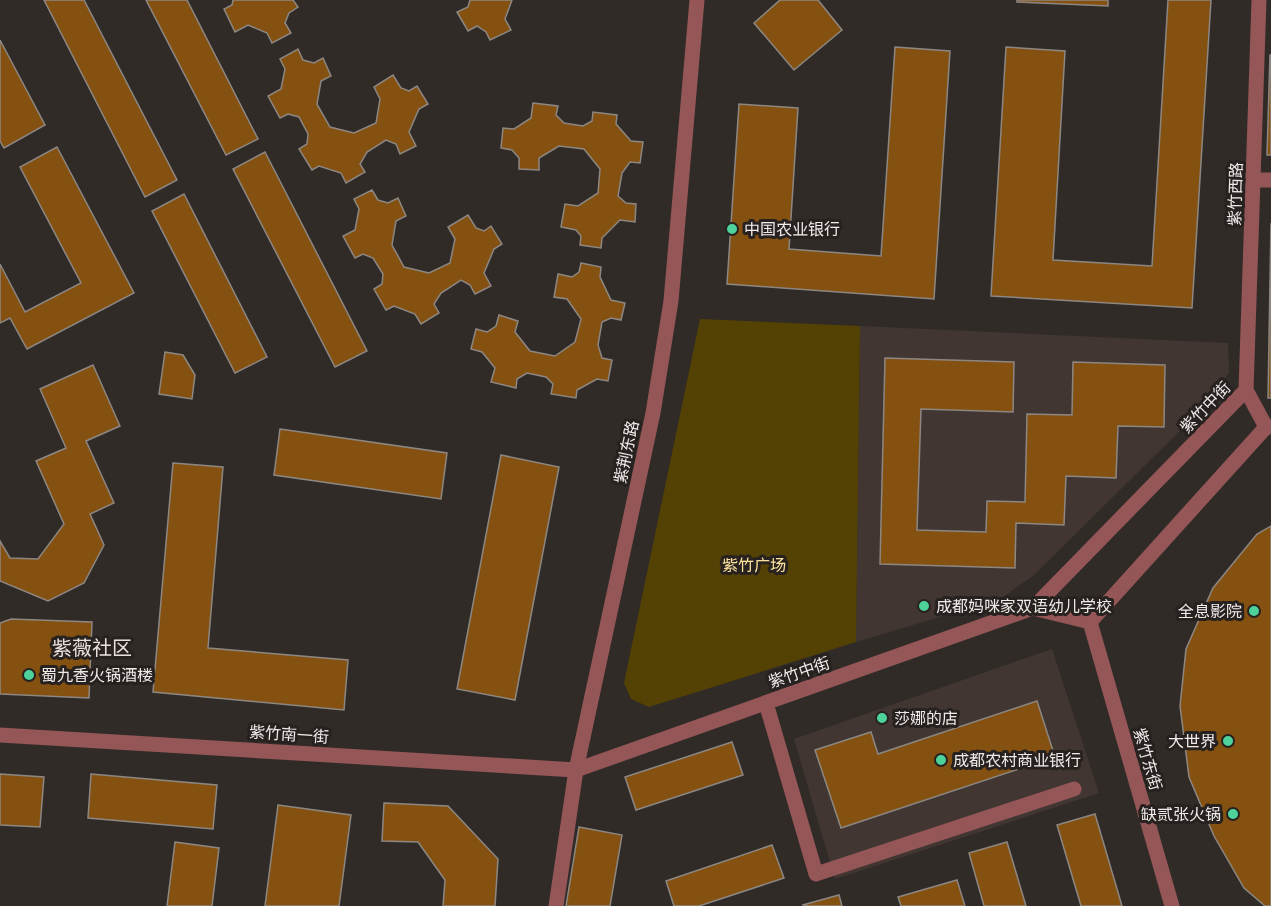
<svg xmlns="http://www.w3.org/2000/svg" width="1271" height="906" font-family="'IBM Plex Sans','Noto Sans SC',sans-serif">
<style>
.built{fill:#413632}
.green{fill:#544204}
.building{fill:#845111;stroke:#8d8783;stroke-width:1.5}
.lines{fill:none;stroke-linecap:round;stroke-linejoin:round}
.minor{stroke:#955658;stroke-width:15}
.poi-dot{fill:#4dd39a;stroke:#27211f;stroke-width:2}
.labels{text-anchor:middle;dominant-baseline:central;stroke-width:6;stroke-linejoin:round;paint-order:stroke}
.street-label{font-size:16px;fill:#efebe9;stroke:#27211f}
.poi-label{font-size:16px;fill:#efebe9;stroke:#27211f;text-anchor:start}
.park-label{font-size:16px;fill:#fce29c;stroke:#27211f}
.quarter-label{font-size:20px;fill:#e8e0dd;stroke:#27211f}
</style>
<rect width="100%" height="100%" fill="#312b28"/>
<g class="built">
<polygon points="860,326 1228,343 1229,372 1215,396 1033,576 1000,599 856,642"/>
<polygon points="1052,649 1099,793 835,879 794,739"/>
</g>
<polygon class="green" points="700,319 860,326 856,642 649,707 631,699 624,683"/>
<g class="building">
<polygon points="44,0 84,0 177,180 145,197"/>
<polygon points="146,0 187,0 258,139 226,155"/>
<polygon points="233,0 293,0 298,7 289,13 285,23 291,33 272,43 267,33 248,25 235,32 224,9 232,5"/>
<polygon points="470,0 512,0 505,19 511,30 490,40 486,32 477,26 468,31 457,12 468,7"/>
<polygon points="780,0 818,0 842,30 794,70 754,23"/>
<polygon points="1017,0 1108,0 1108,6 1017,2"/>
<polygon points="1168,0 1211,0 1192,308 991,296 1006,47 1065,51 1053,260 1152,266"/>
<polygon points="0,40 45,125 4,148 0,141"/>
<polygon points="895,47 950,51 934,299 727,284 739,104 798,108 789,249 881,256"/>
<polygon points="298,49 303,60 314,63 323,58 331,76 321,81 317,104 330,127 354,133 376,123 380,99 374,87 393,75 401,88 409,91 417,86 428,104 419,109 409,132 416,146 400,154 396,144 386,140 367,152 360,164 365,172 346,183 341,173 319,166 312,170 299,149 307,144 308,134 299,117 288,114 280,118 268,96 281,89 285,69 280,59"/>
<polygon points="1270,55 1271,55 1271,155 1267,155"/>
<polygon points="533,103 558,106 556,115 564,123 583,126 592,121 593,112 617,115 616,124 631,141 643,142 640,163 630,162 622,173 618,196 626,203 636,204 635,222 620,220 602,238 601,248 580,245 581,236 576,230 561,227 565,204 578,206 598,193 600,169 584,149 559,146 539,158 539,170 519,169 519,158 512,150 501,148 503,128 514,129 531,118"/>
<polygon points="57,147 134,293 27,349 10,318 0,323 0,264 25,312 81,283 20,167"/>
<polygon points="265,152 367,351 335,367 233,169"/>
<polygon points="372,190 378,200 388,203 398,198 406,216 396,221 392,245 404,267 429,273 450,263 455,239 448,227 468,215 476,228 484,231 491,226 502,244 494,249 484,273 491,286 475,294 470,285 461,280 441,293 434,304 439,313 421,324 415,314 394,306 386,310 374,289 382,284 383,274 373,258 363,254 355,258 343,236 355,230 359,209 354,199"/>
<polygon points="184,194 267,357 235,373 152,211"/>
<polygon points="1271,223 1271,398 1268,398"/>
<polygon points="581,263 601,267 600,277 611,300 625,303 621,320 611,318 602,322 598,345 602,358 612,360 608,381 597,379 577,390 576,398 551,394 553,384 546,377 527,373 517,379 516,388 491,382 495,368 482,352 471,349 476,329 487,332 496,326 499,315 518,321 515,332 530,351 555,356 575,342 581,319 567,299 554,297 558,274 572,277 579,272"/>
<polygon points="165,352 183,355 195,375 192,399 159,394"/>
<polygon points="885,358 1014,362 1013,412 921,409 917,530 986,532 987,501 1025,502 1027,414 1072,415 1073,362 1165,365 1164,427 1118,426 1116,478 1066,476 1064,525 1016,523 1015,568 880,564"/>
<polygon points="93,365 120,426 86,441 114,503 90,514 104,545 84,583 48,601 0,581 0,541 10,558 38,559 64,524 36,461 66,448 40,389"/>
<polygon points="280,429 447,453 441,499 274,475"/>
<polygon points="501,455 559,467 515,700 457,689"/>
<polygon points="173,463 223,467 208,648 348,660 344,710 153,692"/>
<polygon points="1271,526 1271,906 1265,906 1244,888 1214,836 1189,777 1180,706 1186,649 1213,588 1257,534"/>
<polygon points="11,619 92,622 89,698 0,694 0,623"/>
<polygon points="1037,701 1055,757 841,828 815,750 871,732 878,754"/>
<polygon points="732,742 743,775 636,810 625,777"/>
<polygon points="0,774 44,777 40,827 0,825"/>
<polygon points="91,774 217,785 213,829 88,818"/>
<polygon points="384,803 448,806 498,859 495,906 443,906 445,880 418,842 382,841"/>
<polygon points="278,805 351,815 339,906 265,906"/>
<polygon points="1095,814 1122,906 1081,906 1057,825"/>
<polygon points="579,827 622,835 610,906 566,906"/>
<polygon points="175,842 219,848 212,906 167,906"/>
<polygon points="1007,842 1026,906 984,906 969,853"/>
<polygon points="772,845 784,878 699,906 674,906 666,881"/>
<polygon points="957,880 965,906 901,906 898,897"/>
<polygon points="839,895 842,906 804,906 803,905"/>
</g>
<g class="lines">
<g class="minor">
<polyline points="1259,0 1246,390 1266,427 1271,427"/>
<polyline points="1253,180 1271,180"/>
<polyline points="1033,608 1090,622"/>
<polyline points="1090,622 1172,906"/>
<polyline points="1090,622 1266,427"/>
<polyline points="766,703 816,874 1074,789"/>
<polyline points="0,735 576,770 1033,608 1246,390"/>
<polyline points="556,906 576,770 653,413 671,301 697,0"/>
</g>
</g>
<g class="poi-dot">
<circle cx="732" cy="229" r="6"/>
<circle cx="924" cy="606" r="6"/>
<circle cx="1254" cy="611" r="6"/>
<circle cx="29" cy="675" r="6"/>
<circle cx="882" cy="718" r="6"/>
<circle cx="1228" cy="741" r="6"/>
<circle cx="941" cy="760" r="6"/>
<circle cx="1233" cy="814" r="6"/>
</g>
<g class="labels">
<g class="street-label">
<text transform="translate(1235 194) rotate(-88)">紫竹西路</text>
<text transform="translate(1205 407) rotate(-46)">紫竹中街</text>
<text transform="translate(626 452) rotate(-78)">紫荆东路</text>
<text transform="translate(799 672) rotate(-19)">紫竹中街</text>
<text transform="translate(289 734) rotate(4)">紫竹南一街</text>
<text transform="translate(1148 759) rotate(74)">紫竹东街</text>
</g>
<g class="poi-label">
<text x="744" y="229">中国农业银行</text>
<text x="936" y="606">成都妈咪家双语幼儿学校</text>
<text x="1242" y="611" text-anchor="end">全息影院</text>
<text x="41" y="675">蜀九香火锅酒楼</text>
<text x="894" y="718">莎娜的店</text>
<text x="1216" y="741" text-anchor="end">大世界</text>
<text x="953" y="760">成都农村商业银行</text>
<text x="1221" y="814" text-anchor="end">缺贰张火锅</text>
</g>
<g class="park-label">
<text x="754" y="565">紫竹广场</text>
</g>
<g class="quarter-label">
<text x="92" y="647">紫薇社区</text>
</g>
</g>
</svg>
